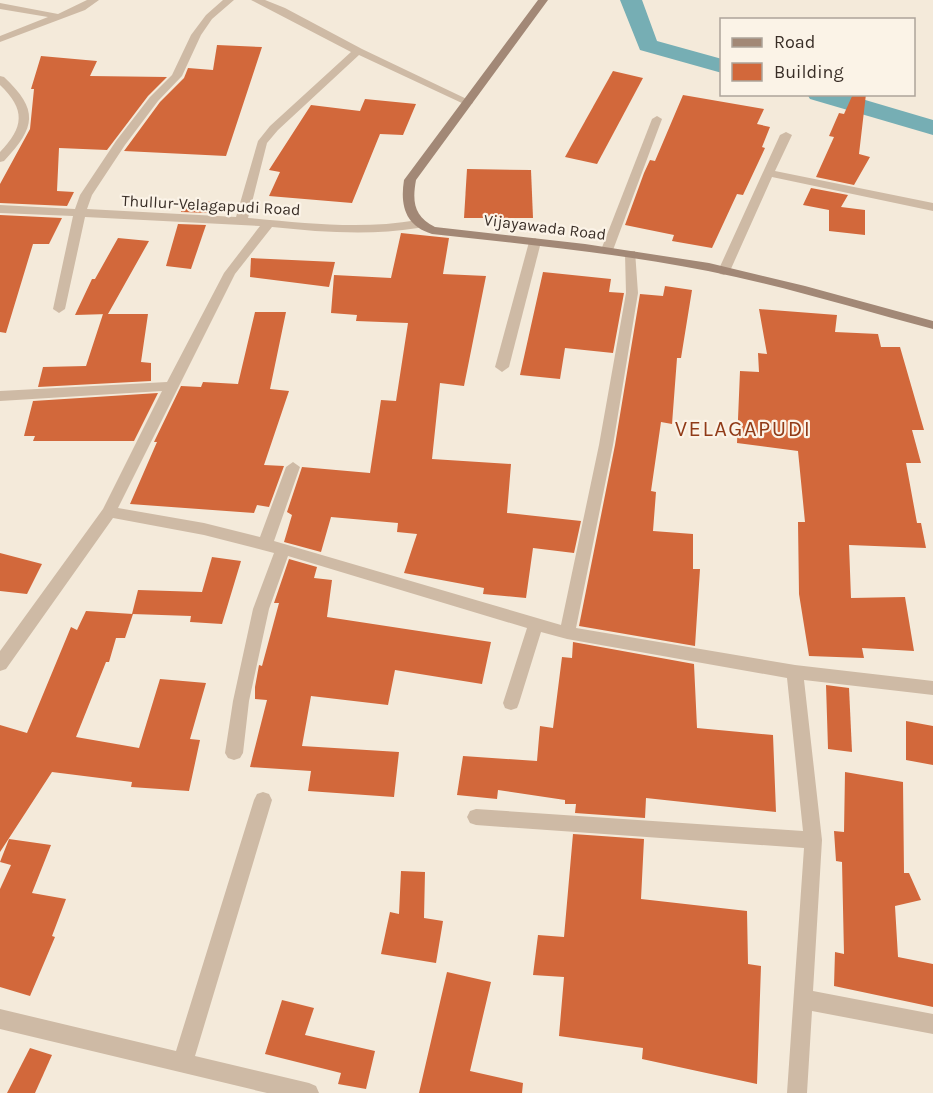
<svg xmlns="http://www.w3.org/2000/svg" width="933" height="1093" font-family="Karla,sans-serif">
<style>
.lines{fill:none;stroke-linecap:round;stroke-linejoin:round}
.canal{fill:#76aeb4;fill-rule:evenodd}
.building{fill:#d2683b}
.street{fill:#cebaa5;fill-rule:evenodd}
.secondary{fill:#a28876;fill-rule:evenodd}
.labels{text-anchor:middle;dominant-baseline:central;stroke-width:4.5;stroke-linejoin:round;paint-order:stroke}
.far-street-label{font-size:16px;fill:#392e27;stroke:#fbf3e7}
.quarter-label{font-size:22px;letter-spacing:1.5px;fill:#903b18;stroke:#fbf3e7}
</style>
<rect width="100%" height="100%" fill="#f4eada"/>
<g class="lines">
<g class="canal">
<polygon points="620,0 642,0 657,41 722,59 722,73 640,50"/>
<polygon points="807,94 845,94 933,120 933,135 810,99"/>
</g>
</g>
<g class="building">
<polygon points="217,45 262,47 226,156 124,151 160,102 184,78 188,68 213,70"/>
<polygon points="41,56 97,61 90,76 167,77 148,96 107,150 59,148 57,191 74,192 67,206 0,203 0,184 30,129 34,89 31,89"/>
<polygon points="613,71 643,78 597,164 565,157"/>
<polygon points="853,94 866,94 859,154 870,157 854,185 816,177 834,137 829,136 839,113 844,114"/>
<polygon points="683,95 764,109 757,124 770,127 762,147 765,148 743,195 737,194 712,248 672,241 674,235 625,225 644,173 650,160 655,161"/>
<polygon points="365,99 416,104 403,135 380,134 352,203 269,196 280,172 269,170 311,105 360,111"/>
<polygon points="467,169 531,170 533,218 464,218"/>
<polygon points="811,188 848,195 841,207 865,210 865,235 829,231 829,210 803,205"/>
<polygon points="185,200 214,202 210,213 181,212"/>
<polygon points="0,215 62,218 49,244 33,244 6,333 0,332"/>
<polygon points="178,224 206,225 191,269 166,266"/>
<polygon points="401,233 449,238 443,274 486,276 464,386 440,383 432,459 511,464 507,513 581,521 574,553 533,548 526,598 483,594 484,588 404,573 417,534 397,532 398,523 331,517 321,552 284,542 292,515 287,512 302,467 370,473 381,400 396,401 408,323 356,321 357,315 331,313 334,275 391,278"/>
<polygon points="118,238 149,241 108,314 75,315 92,279 95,279"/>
<polygon points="251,258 335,262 329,287 250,277"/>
<polygon points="543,272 611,279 609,292 624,293 613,353 565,348 560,379 520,375"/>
<polygon points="665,286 692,290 681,358 677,358 672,424 661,422 651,491 656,492 653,531 693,534 693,569 700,569 695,646 579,626 615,445 640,294 663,296"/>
<polygon points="759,309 837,315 835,332 878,334 881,347 900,347 924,430 912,430 921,463 906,463 917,523 921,523 926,548 849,545 851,598 905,597 914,651 862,648 864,658 809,656 799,594 798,522 805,522 798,451 737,443 740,371 759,372 758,353 767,354"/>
<polygon points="255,312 286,312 270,389 289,391 264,465 284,466 269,507 257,505 254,513 130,504 157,442 154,442 181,386 201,387 203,382 238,384"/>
<polygon points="103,314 148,314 141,362 151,363 151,381 38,387 43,367 86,366"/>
<polygon points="158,393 134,441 33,441 35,436 24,436 33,401"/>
<polygon points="0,553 42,564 27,594 0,591"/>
<polygon points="212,557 241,561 222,624 190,622 191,616 132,614 138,590 202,592"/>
<polygon points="289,559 317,567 314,578 332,580 327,617 491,642 482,684 395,670 388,705 311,696 302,746 399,752 394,797 308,791 311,771 250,767 267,700 255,699 255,687 259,665 262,666 279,603 274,603"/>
<polygon points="86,611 133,614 125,638 116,638 109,662 106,662 76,737 139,748 160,679 206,683 190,739 200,740 189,791 131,787 132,782 52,772 0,852 0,725 27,733 71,627 77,630"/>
<polygon points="573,642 694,664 697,728 773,735 776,812 646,798 645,818 575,813 576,804 565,804 565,800 498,790 497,799 457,795 463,756 537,761 540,726 553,728 562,657 572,658"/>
<polygon points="826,685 849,688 852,752 828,749"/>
<polygon points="906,721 933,726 933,765 906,760"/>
<polygon points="845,772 903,782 904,873 909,873 921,900 895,906 898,957 933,964 933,1007 834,986 835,952 844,954 842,862 836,861 834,831 844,832"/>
<polygon points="573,834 644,839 641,899 747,911 748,964 761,966 757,1084 642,1059 643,1048 559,1036 564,977 533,975 538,935 564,937"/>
<polygon points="9,839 51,845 32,893 66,899 52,936 55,937 30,996 0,987 0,889 11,865 0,862"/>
<polygon points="401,871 425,872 424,918 443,921 436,963 381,954 390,912 399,914"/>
<polygon points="447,972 491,982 470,1071 523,1083 522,1093 419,1093"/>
<polygon points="282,1000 314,1008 305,1035 375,1051 366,1089 338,1084 341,1073 265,1054"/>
<polygon points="30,1048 52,1055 35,1093 7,1093"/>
</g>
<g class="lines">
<g class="street">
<polygon points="87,0 99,0 85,10 0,42 0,36 48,17 0,9 0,3 58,14"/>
<path d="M223,0H234L212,19L201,35L182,76L158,101L125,145L92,195L87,209L236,217L258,141L270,126L351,52L251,0H265L285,8L362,49L473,102L472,104H464L359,55L278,130L267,143L248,218C305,223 361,230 418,220L424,224L418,228C369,236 321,232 272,227L235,274L118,508L204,523L260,537L286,467L293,462L300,467L274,541L561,625L599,445L626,293L625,254L627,251H635L638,293L613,445L576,628L795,665L933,681V695L804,680L822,840L813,991L933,1014V1034L812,1011L807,1093H787L804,848L476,825L470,823L467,817L470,811L476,809L803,831L787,678L567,639L541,632L519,703L517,708L511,710L505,708L503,703L527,628L288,556L269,609L249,701L243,753L240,758L234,760L228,758L225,753L233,701L253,609L274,553L204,535L113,518L6,669L0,671V651L103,509L162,391L0,401V391L167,382L224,273L260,226L85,217L65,309L59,313L53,309L73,216L0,213V205L75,209L80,195L116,141L150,97L172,75L191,35L206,15Z"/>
<path d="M0,76L4,77C39,110 36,127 4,161L0,162V152C24,127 26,110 0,85Z"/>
<polygon points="657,116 662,119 613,250 607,254 603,253 601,250 652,119"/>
<polygon points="786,132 792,135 775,171 933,203 933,211 772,177 730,271 724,275 720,274 718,271 780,135"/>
<polygon points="535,238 541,242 509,367 502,372 495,367 529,242"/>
<polygon points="263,792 269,794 272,800 195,1056 309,1083 316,1086 319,1093 267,1093 0,1029 0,1009 176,1051 254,800 257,794"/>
</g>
<path class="secondary" d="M538,0H548L416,180C412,202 414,216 435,227L585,244L709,263L805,286L933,321V329C858,309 784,286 708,271C617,253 524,244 432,234C405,226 400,205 404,180Z"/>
</g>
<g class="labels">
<g class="far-street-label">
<text transform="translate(211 205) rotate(3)">Thullur-Velagapudi Road</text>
<text transform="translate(545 227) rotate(7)">Vijayawada Road</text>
</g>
<g class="quarter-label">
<text x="743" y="429">VELAGAPUDI</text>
</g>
</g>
<rect x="720" y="18" width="195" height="78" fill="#fbf3e7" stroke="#ada49a" stroke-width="1.5"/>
<rect x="732" y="38" width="30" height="9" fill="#a28876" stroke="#ada49a" stroke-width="1.5"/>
<text x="774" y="48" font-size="18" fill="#392e27">Road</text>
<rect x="732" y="63" width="30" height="18" fill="#d2683b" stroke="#ada49a" stroke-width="1.5"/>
<text x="774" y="78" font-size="18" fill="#392e27">Building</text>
</svg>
